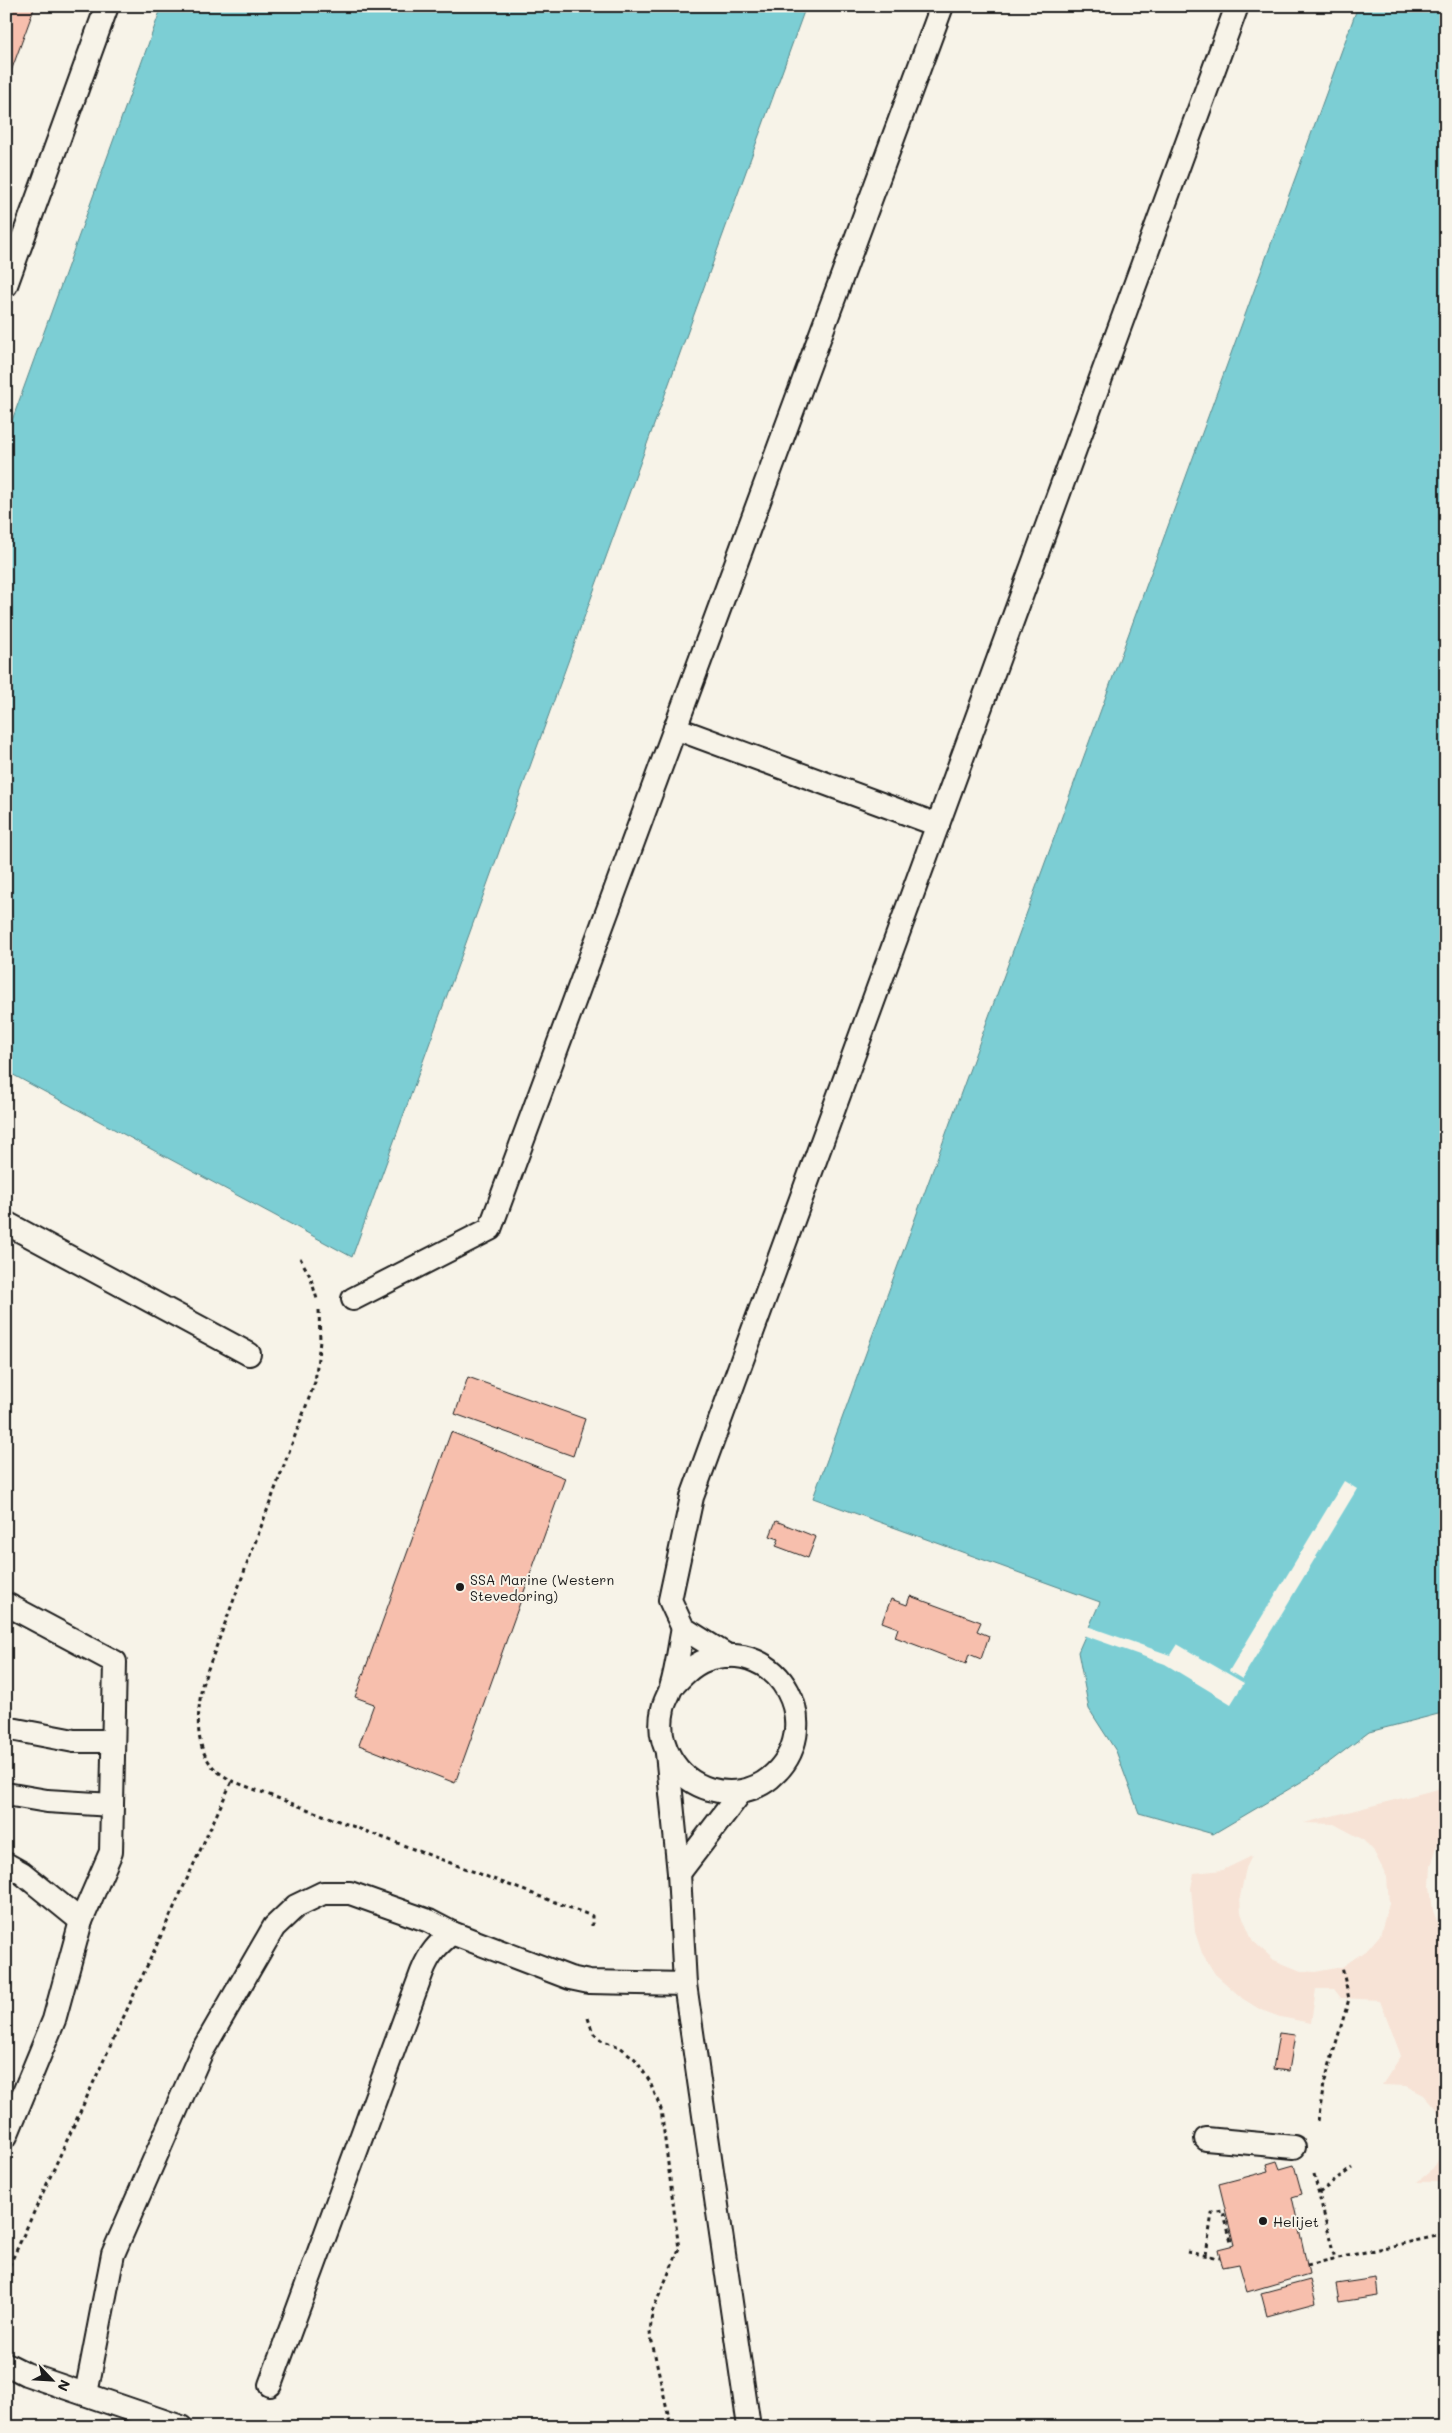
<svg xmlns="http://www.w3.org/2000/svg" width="1452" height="2433" font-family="Mali,sans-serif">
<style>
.built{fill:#f7e3d6}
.water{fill:#7cced4;stroke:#56878a}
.pier{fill:#f7f3e8}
.building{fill:#f7bfad;stroke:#1c1c1c}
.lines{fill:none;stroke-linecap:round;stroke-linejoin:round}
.service-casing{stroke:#1c1c1c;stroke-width:26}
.path{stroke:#1c1c1c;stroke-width:3;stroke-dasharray:4 4;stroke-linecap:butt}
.service{stroke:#f7f3e8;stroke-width:22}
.poi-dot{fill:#1c1c1c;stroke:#f7f3e8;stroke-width:2}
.labels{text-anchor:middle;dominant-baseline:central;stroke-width:4;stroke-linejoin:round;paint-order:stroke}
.poi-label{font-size:14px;fill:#1c1c1c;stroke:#f7f3e8;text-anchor:start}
</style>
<rect width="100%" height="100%" fill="#f7f3e8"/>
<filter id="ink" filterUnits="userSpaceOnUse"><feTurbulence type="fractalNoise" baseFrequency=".02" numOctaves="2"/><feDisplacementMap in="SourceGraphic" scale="10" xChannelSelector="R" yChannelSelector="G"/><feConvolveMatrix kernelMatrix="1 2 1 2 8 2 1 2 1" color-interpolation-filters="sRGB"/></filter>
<g filter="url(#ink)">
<polygon class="built" points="1446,1787 1446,1827 1439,1840 1431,1866 1430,1886 1433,1911 1446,1942 1446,2182 1417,2182 1433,2169 1440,2157 1443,2148 1444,2128 1437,2110 1424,2095 1406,2086 1382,2085 1401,2056 1380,2000 1341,1998 1334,1989 1316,1989 1311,2023 1280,2017 1261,2010 1243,1999 1215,1974 1202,1953 1195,1932 1191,1888 1194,1873 1223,1870 1252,1856 1246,1868 1240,1897 1241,1913 1253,1941 1274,1960 1301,1971 1315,1972 1342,1967 1368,1949 1380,1935 1389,1903 1387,1877 1373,1850 1362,1839 1334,1824 1304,1823"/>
<g class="water">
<polygon points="162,6 806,6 352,1257 6,1071 6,437"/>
<polygon points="1358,6 1446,6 1446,1712 1369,1732 1311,1776 1213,1834 1139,1813 1116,1751 1089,1709 1078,1652 1100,1602 813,1498"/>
</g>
<g class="pier">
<polygon points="1344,1481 1357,1489 1242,1679 1229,1671"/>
<polygon points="1087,1626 1170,1655 1177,1644 1244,1683 1231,1704 1165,1664 1083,1635"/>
</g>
<g class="building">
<polygon points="6,6 35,6 6,85"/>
<polygon points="468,1377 585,1419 573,1456 455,1414"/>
<polygon points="451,1432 565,1478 455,1783 359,1745 374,1704 355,1697"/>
<polygon points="776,1521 816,1537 808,1558 776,1546 779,1539 770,1536"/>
<polygon points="910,1596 981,1622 977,1631 989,1636 981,1659 969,1654 966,1664 895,1637 898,1628 882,1622 891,1599 907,1605"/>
<polygon points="1279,2033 1295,2035 1289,2071 1273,2069"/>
<polygon points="1277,2161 1280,2169 1294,2165 1302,2194 1292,2197 1309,2274 1247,2292 1239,2264 1223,2267 1220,2258 1218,2249 1234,2245 1219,2184 1269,2171 1267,2164"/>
<polygon points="1376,2278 1378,2296 1339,2302 1336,2284"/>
<polygon points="1310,2280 1316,2303 1267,2316 1261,2293"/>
</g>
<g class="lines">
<defs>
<g id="service">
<polyline points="6,285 107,6"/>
<polyline points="675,728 938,825"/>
<polyline points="6,1223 249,1354"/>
<polyline points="353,1299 490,1229 942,6"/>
<polyline points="6,1604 115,1662 111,1852 81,1921 54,2020 6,2136"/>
<polyline points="728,1656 683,1628 670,1600 692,1497 1237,6"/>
<path d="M671,1688C681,1677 692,1665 706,1660C780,1635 829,1729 770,1778C753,1792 730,1795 709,1789C676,1779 655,1744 663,1709C664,1702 669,1695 671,1688C677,1669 679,1648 683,1628"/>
<polyline points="6,1728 74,1741 113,1741"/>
<polyline points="667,1753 679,1873 685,1984 749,2427"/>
<polyline points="6,1794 47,1801 112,1805"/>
<polyline points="6,1864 22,1873 81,1921"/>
<polyline points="679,1873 741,1792"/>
<polyline points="1206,2139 1294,2147"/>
<polyline points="6,2364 26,2374 181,2427"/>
<path d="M270,2385L422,1972C429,1954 437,1945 452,1933L570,1978L589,1982L685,1984"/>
<polyline points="86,2394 113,2254 201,2053 274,1927 296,1906 323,1893 350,1893 429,1921 452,1933"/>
</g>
</defs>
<use href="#service" class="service-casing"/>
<g class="path">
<polyline points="300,1258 310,1276 317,1299"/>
<path d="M319,1310L320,1341L315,1382L202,1685C198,1713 193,1744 213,1767C218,1773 226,1777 232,1781L592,1916V1926"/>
<polyline points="588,2018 593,2033 601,2040 620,2047 635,2059 649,2080 661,2109 679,2249 652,2312 650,2333 671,2427"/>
<polyline points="1318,2121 1324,2084 1349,1999 1342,1967"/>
<polyline points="1314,2174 1335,2259"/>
<polyline points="1319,2193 1352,2168"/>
<polyline points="1187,2252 1220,2258"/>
<polyline points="1206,2255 1212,2213 1223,2211 1232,2245"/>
<polyline points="1307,2265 1446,2234"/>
<polyline points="6,2273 232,1781"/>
</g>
<use href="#service" class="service"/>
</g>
</g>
<g class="poi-dot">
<circle cx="460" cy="1587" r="5"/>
<circle cx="1263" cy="2221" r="5"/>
</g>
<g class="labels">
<g class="poi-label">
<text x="470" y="1579">SSA Marine (Western<tspan x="470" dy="16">Stevedoring)</tspan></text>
<text x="1273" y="2221">Helijet</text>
</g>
</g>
<rect width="1452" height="2433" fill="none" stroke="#f7f3e8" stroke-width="25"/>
<rect x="12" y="12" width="1427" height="2408" fill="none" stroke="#1c1c1c" stroke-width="2" filter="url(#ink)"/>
<g transform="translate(52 2380) rotate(115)" stroke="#f7f3e8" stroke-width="4" paint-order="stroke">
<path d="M0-4L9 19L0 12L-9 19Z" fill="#1c1c1c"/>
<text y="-8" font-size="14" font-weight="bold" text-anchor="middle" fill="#1c1c1c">N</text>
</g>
</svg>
